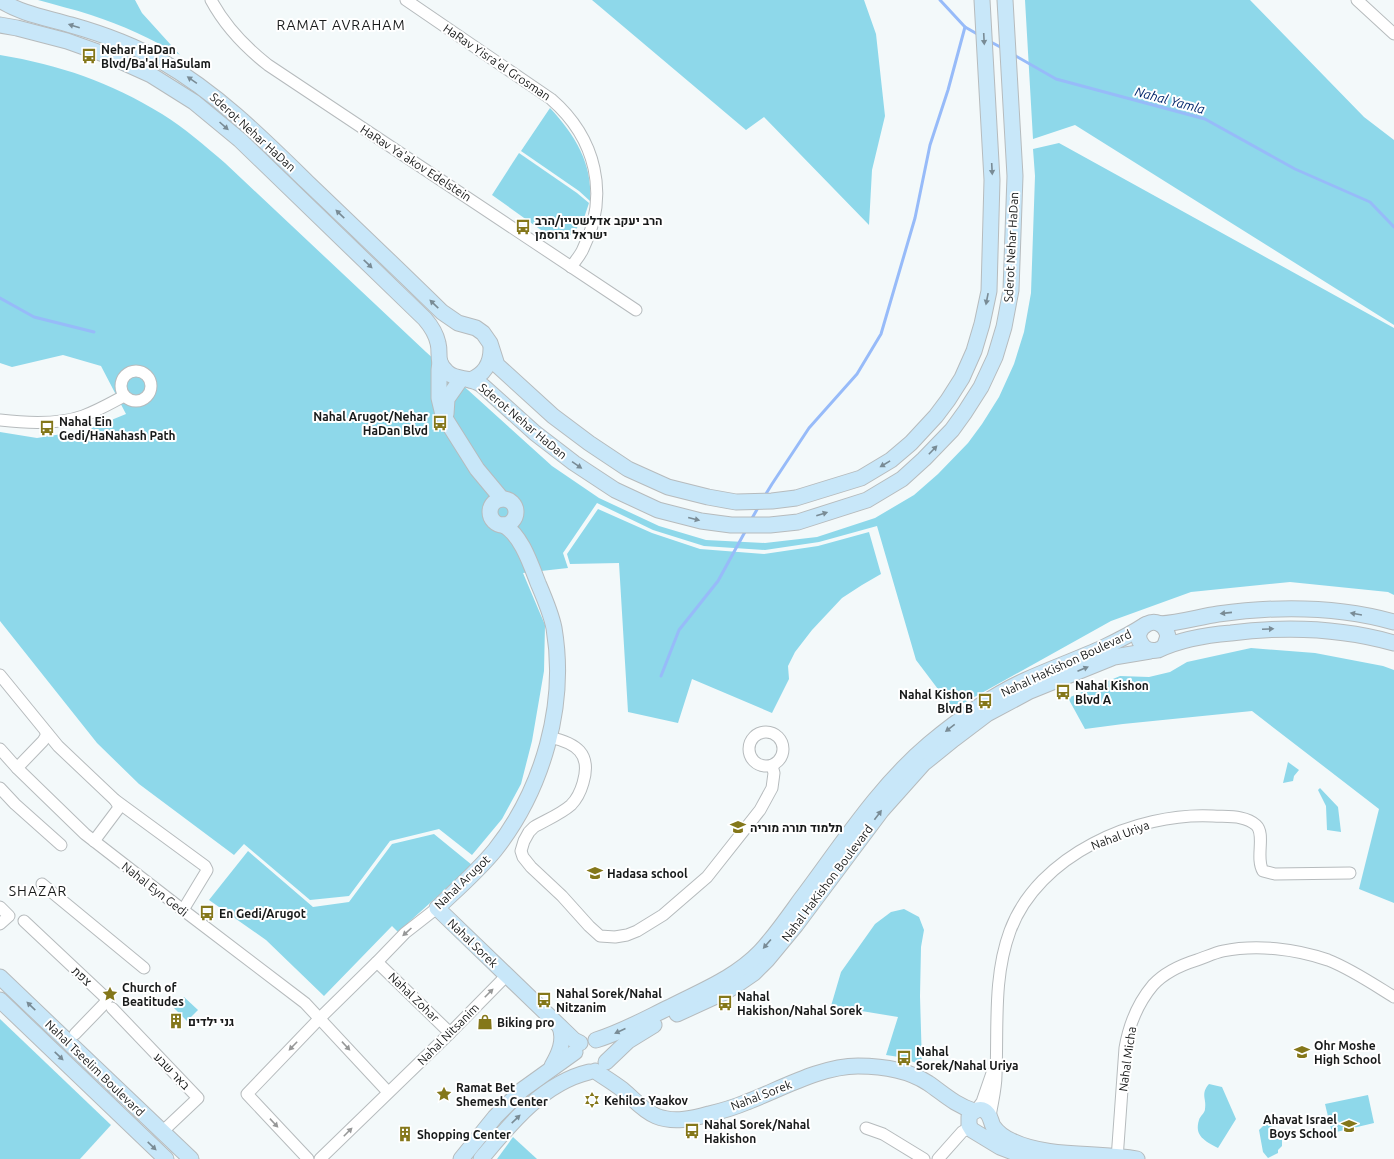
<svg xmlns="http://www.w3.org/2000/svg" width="1394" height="1159" font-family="Ubuntu,Heebo,sans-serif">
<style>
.green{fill:#8ed8ea}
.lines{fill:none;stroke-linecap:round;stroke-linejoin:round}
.stream{stroke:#97bbf9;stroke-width:3}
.street-casing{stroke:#b6bbbd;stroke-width:13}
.secondary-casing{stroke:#b6bbbd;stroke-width:17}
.street{stroke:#fff;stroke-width:11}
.secondary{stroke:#c8e7f9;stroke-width:15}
.oneway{fill:#798b95}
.oneway2{fill:#979898}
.labels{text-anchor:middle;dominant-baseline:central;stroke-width:4;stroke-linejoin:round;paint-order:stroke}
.poi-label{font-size:12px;font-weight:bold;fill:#181a1a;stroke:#fff;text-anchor:start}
.street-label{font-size:12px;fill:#181a1a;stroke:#fff}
.water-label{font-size:13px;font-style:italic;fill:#01256b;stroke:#fff}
.quarter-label{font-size:14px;letter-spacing:1px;fill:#181a1a;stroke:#fff}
</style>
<rect width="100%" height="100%" fill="#f3f9fa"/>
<g class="green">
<path d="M38,0H135L142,13L180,55C152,39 122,25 91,15C73,9 55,5 38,0Z"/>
<polygon points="592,0 864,0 876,34 885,116 872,170 869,225 764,117 746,130"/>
<polygon points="1025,0 1250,0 1364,117 1394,140 1394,325 1075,125 1033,139"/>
<path d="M0,55C60,65 110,82 162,114C185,128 205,146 225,163L426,352L552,466L599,498L659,526L706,540L765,543L817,537L875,518L914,495L938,474L968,443L982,424L999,397L1014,364L1024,332L1031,293L1035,176L1033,149L1059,143L1394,328V595L1388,592L1290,582L1191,592L1111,621L953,709L916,660L877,526L819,542L765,550L704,546L653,530L597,503L563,553L568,568L523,573L545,625L544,671L532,741L521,784L502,819L472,855L439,829L390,841L349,896L310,900L244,844L234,855L139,784L97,743L0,621V432L37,438L87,430L126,414L101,366L63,355L12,367L0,363Z"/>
<path d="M550,108C575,135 593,164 590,201L579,191L521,151Z"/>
<polygon points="519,153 577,193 589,203 584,218 574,232 567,238 559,239 548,235 492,195"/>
<polygon points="598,509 652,533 700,549 764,554 818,546 869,532 881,574 862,585 842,598 812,630 795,652 788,666 789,679 772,713 692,679 678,723 628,712 619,563 570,564 567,554"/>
<polygon points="1251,648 1315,653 1383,666 1394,670 1394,903 1359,889 1379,809 1252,711 1123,724 1085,729 1068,698 1120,676 1149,677 1170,672 1187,662"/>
<polygon points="1288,762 1299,770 1294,776 1293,781 1283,783"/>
<polygon points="1320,788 1338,807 1341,832 1327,830 1326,806 1318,790"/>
<polygon points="434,834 472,865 398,932 392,926 324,996 266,940 209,900 248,851 313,907 349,902 392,844"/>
<polygon points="904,909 919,917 924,930 921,947 920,996 922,1065 899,1057 886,1055 898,1017 831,1006 841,972 875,924 891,912"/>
<polygon points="184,997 198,1010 187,1021 174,1008"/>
<polygon points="0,1019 111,1125 80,1159 0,1159"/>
<path d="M1209,1084L1222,1087L1236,1119L1218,1148C1205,1141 1194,1136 1199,1120C1200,1116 1205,1113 1205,1109C1207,1099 1200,1094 1209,1084Z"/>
<polygon points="1368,1095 1374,1123 1332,1133 1325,1104"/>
<polygon points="1265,1124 1282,1131 1282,1146 1278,1150 1278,1153 1268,1158 1263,1152 1259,1130"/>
<polygon points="513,1137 537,1159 497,1159"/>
</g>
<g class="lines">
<g class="stream">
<polyline points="940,0 965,27 979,35"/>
<polyline points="989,41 1004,49"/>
<polyline points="1014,55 1056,79 1205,119 1295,169 1370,202 1394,227"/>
<polyline points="0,298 34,317 94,332"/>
<polyline points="764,497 772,484 809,428 857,374 881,334 915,218 930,145 948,90 965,27"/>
<polyline points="751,520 759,506"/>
<polyline points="661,676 679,630 718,581 746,530"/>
</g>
<defs>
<g id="street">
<path d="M211,0C225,26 245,47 268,65L636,310"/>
<path d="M406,0L551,99C596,138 610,195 583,249C580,256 575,261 571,267"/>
<polyline points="1357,0 1394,34"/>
<circle cx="136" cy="386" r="15"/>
<path d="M0,420C25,423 58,425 83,416C97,411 111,403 124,396"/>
<polyline points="0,675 58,746 115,800 205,866 207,870 206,872 183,910"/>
<circle cx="766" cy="749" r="17"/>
<path d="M549,737C576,743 592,753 583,783C581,790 577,799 571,805C561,814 546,820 534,827L529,832L524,841L521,851L523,857L531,867L562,896L589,926L600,936L615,937L627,935L637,931L663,915L707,877L760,810L772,788L774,773L772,766"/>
<polyline points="0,749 17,768 85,834 183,910 305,1003 388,1092"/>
<polyline points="17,768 43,741 46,736 46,732"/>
<polyline points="0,788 15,804 61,845"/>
<polyline points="94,841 118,809 118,805 115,800"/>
<polyline points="42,884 144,968"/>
<polyline points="0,907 9,916 0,924"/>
<polyline points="24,921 107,999 104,1004 75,1034"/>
<polyline points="377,962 450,1033"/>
<polyline points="112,1008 198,1098 162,1132"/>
<polyline points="976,1110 982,1102 992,1073"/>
<path d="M990,1117C992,1103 996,1089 996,1075C998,1027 993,977 1010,931C1038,855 1136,812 1213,816C1228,817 1245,815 1256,825C1266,834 1255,858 1263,871L1275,874L1350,873"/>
<polyline points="866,1128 883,1134 924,1159"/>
<polyline points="308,1159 247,1094 320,1018 377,962 405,933 437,908"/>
<polyline points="320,1159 450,1033 507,975"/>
<polyline points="938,1159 962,1132 970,1127"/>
<path d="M1117,1159L1125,1048C1129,1025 1137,1004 1153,985C1165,972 1181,965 1197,960C1206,957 1214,953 1223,951C1257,944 1296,949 1328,960C1351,969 1373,984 1394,997"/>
</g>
<g id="secondary">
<path d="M0,0C21,14 48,18 71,25C103,34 135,46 163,62C218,94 262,138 307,182C352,225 397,268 442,312L458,323L476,328L483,333L490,343L497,365L553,416L589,443L628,469L668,487L708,497L736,502L772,501L796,498L861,478L891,460L911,443L936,416L948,400L962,378L974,351L982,324L989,291L992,180L982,0"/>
<path d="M0,25L17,28L67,41L109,56L151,75L194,102L240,140L425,319C431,326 436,334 438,343C441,355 435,361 447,372C455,380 466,377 476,382C479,383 482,385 484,387L535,433L574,463L615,490L658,510L701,521L731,525H770L798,522L867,500L902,479L924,459L952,430L965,412L981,387L995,357L1004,327L1011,290L1015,176L1005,0"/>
<polyline points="440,362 439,370 439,398 443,415 477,469 502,499"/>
<path d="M470,380C484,375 491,363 491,349"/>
<polyline points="446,414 447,399 461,379"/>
<circle cx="503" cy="512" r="13"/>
<path d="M503,525C521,534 531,565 538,583C544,597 551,613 554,628C567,705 543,789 495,850C478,871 457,889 437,908L574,1040L580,1043"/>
<path d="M1160,624C1179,623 1199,617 1218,614C1276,606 1337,606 1394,622"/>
<path d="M1162,648L1165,645L1168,636C1161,608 1127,629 1143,646C1147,651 1153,651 1158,650C1181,639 1206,635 1231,633C1286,626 1341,628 1394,643"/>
<polyline points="0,977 191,1159"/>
<polyline points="0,1000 166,1159"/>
<polyline points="677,1014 725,992 738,984 754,973 767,960 796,925 882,810 923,764 954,739 987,714 1030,691 1114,657 1150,651"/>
<path d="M596,1040C622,1032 645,1019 670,1007C701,991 735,978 760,952C775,936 788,917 801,899C841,846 878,787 929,744C959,719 991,696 1026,680C1066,662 1108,649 1145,625"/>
<polyline points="606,1062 628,1041 654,1025"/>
<path d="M552,1066C559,1054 565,1041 560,1027"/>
<path d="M595,1071C604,1077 614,1083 623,1090C634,1099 642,1110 656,1116C673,1123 692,1119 709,1114C722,1111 735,1107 747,1102C781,1089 821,1066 858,1066C882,1066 908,1070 928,1083C944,1094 955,1105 974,1111"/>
<polyline points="461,1159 495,1117 522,1090 575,1052"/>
<path d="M481,1159C510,1124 543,1083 589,1072"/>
<path d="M1061,1159L1031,1157L1018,1154L1000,1147L972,1130L969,1125V1117C973,1110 982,1106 988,1114C991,1118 991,1122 993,1126C997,1132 1005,1138 1012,1141C1047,1158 1098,1152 1137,1159"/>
</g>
</defs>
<use href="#street" class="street-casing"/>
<use href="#secondary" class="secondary-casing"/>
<use href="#street" class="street"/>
<use href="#secondary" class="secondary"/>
</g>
<defs><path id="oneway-solid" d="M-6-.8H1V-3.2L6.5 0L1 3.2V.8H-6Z"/></defs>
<g class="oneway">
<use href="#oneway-solid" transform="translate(74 26) rotate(-163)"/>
<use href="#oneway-solid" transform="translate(984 39) rotate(87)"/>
<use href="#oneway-solid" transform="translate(192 80) rotate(-145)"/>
<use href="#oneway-solid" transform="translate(224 126) rotate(42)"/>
<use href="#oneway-solid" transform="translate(992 169) rotate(87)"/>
<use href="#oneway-solid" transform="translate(340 214) rotate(-136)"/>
<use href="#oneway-solid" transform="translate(368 264) rotate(44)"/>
<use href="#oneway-solid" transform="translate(987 299) rotate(101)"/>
<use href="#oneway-solid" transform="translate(434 304) rotate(-136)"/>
<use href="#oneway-solid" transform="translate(933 450) rotate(-46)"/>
<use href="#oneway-solid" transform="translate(885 464) rotate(149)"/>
<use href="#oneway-solid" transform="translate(577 465) rotate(34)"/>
<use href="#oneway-solid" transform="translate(822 514) rotate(-18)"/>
<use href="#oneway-solid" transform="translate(694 519) rotate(14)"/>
<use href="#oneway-solid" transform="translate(1226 613) rotate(174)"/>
<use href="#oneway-solid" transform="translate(1356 614) rotate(-170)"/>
<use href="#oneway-solid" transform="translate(1268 629) rotate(-3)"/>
<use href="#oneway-solid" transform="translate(1083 669) rotate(-23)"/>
<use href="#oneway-solid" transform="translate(950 728) rotate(142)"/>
<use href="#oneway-solid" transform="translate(878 815) rotate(-53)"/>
<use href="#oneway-solid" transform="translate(767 944) rotate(131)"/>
<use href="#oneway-solid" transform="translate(31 1006) rotate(-136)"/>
<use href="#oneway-solid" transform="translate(620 1031) rotate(156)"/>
<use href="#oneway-solid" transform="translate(59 1056) rotate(44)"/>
<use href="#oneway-solid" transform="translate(516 1119) rotate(-44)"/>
<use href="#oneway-solid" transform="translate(152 1146) rotate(44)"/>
</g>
<g class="oneway2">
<use href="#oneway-solid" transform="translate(407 932) rotate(138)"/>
<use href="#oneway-solid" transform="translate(489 993) rotate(-45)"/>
<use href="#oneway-solid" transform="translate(293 1046) rotate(134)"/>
<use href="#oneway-solid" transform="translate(346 1046) rotate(47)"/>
<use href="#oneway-solid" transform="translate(274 1123) rotate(47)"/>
<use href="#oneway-solid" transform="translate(348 1132) rotate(-45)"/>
</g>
<defs>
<symbol id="bus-bare" viewBox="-9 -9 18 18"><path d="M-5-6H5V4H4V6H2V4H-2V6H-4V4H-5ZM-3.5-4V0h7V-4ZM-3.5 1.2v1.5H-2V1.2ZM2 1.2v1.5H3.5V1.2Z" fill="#84771a" stroke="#fff" stroke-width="2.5" paint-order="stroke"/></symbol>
<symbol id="school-bare" viewBox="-9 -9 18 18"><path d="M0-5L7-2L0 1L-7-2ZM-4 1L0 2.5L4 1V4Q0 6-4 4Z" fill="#84771a" stroke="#fff" stroke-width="2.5" paint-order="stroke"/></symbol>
<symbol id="sight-bare" viewBox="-9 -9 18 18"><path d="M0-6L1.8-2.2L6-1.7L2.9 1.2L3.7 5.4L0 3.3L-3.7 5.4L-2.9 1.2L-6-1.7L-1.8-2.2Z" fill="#84771a" stroke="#fff" stroke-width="2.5" paint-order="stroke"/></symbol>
<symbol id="building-bare" viewBox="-9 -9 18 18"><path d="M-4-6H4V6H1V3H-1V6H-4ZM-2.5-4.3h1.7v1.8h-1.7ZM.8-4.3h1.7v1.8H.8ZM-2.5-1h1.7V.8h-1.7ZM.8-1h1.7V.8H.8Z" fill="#84771a" stroke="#fff" stroke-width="2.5" paint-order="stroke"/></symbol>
<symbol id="shop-bare" viewBox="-9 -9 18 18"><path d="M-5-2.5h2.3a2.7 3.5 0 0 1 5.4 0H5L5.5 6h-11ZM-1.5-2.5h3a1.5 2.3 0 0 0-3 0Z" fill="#84771a" stroke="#fff" stroke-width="2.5" paint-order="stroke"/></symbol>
<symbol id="synagogue-bare" viewBox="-9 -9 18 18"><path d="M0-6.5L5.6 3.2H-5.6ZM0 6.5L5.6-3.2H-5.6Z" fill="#84771a" stroke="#fff" stroke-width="2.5" paint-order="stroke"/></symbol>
</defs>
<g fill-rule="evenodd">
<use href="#bus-bare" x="78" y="45" width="22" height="22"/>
<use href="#bus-bare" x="512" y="216" width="22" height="22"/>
<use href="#bus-bare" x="429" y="412" width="22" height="22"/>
<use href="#bus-bare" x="36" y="417" width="22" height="22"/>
<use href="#bus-bare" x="1052" y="681" width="22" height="22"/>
<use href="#bus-bare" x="974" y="690" width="22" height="22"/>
<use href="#school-bare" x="727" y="816" width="22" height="22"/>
<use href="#school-bare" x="584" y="862" width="22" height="22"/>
<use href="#bus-bare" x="196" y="902" width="22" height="22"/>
<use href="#sight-bare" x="99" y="983" width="22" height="22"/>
<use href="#bus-bare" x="533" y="989" width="22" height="22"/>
<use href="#bus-bare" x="714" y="992" width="22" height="22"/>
<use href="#building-bare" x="165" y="1010" width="22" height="22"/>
<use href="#shop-bare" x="474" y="1011" width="22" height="22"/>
<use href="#school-bare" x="1291" y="1041" width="22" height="22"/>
<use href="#bus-bare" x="893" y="1047" width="22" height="22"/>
<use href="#sight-bare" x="433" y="1083" width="22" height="22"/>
<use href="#synagogue-bare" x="581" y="1089" width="22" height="22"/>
<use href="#school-bare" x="1338" y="1115" width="22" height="22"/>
<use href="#bus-bare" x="681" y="1120" width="22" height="22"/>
<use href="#building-bare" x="394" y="1123" width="22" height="22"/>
</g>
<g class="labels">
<g class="poi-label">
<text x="101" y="49">Nehar HaDan<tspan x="101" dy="14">Blvd/Ba'al HaSulam</tspan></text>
<text x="535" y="220">הרב יעקב אדלשטיין/הרב<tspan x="535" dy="14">ישראל גרוסמן</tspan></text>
<text x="428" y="416" text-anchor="end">Nahal Arugot/Nehar<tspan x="428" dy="14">HaDan Blvd</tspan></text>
<text x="59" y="421">Nahal Ein<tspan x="59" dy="14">Gedi/HaNahash Path</tspan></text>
<text x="1075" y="685">Nahal Kishon<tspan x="1075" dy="14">Blvd A</tspan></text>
<text x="973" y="694" text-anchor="end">Nahal Kishon<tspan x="973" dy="14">Blvd B</tspan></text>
<text x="750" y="827">תלמוד תורה מוריה</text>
<text x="607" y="873">Hadasa school</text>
<text x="219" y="913">En Gedi/Arugot</text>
<text x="122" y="987">Church of<tspan x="122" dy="14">Beatitudes</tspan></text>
<text x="556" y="993">Nahal Sorek/Nahal<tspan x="556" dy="14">Nitzanim</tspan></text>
<text x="737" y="996">Nahal<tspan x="737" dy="14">Hakishon/Nahal Sorek</tspan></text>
<text x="188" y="1021">גני ילדים</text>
<text x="497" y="1022">Biking pro</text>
<text x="1314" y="1045">Ohr Moshe<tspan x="1314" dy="14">High School</tspan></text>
<text x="916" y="1051">Nahal<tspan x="916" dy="14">Sorek/Nahal Uriya</tspan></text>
<text x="456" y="1087">Ramat Bet<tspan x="456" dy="14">Shemesh Center</tspan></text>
<text x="604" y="1100">Kehilos Yaakov</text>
<text x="1337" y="1119" text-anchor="end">Ahavat Israel<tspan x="1337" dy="14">Boys School</tspan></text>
<text x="704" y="1124">Nahal Sorek/Nahal<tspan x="704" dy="14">Hakishon</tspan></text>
<text x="417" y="1134">Shopping Center</text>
</g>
<g class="street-label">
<text transform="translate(497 62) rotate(34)">HaRav Yisra'el Grosman</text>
<text transform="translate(253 132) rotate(42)">Sderot Nehar HaDan</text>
<text transform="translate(416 163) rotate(33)">HaRav Ya'akov Edelstein</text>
<text transform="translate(1011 247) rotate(-87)">Sderot Nehar HaDan</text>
<text transform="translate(523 421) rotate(40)">Sderot Nehar HaDan</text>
<text transform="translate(1066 663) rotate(-25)">Nahal HaKishon Boulevard</text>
<text transform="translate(1120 835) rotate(-21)">Nahal Uriya</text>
<text transform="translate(462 882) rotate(-44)">Nahal Arugot</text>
<text transform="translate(827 883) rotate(-53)">Nahal HaKishon Boulevard</text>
<text transform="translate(155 889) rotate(38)">Nahal Eyn Gedi</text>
<text transform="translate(473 943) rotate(44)">Nahal Sorek</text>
<text transform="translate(82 976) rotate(43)">צפת</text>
<text transform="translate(414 997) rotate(44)">Nahal Zohar</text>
<text transform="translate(448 1034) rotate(-45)">Nahal Nitsanim</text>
<text transform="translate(1127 1059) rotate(-82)">Nahal Micha</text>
<text transform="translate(95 1068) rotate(44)">Nahal Tseelim Boulevard</text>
<text transform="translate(172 1071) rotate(46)">באר שבע</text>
<text transform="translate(761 1095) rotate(-21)">Nahal Sorek</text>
</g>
<g class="water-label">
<text transform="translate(1170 100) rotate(15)">Nahal Yamla</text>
</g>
<g class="quarter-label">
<text x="341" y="25">RAMAT AVRAHAM</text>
<text x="38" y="891">SHAZAR</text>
</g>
</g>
</svg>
